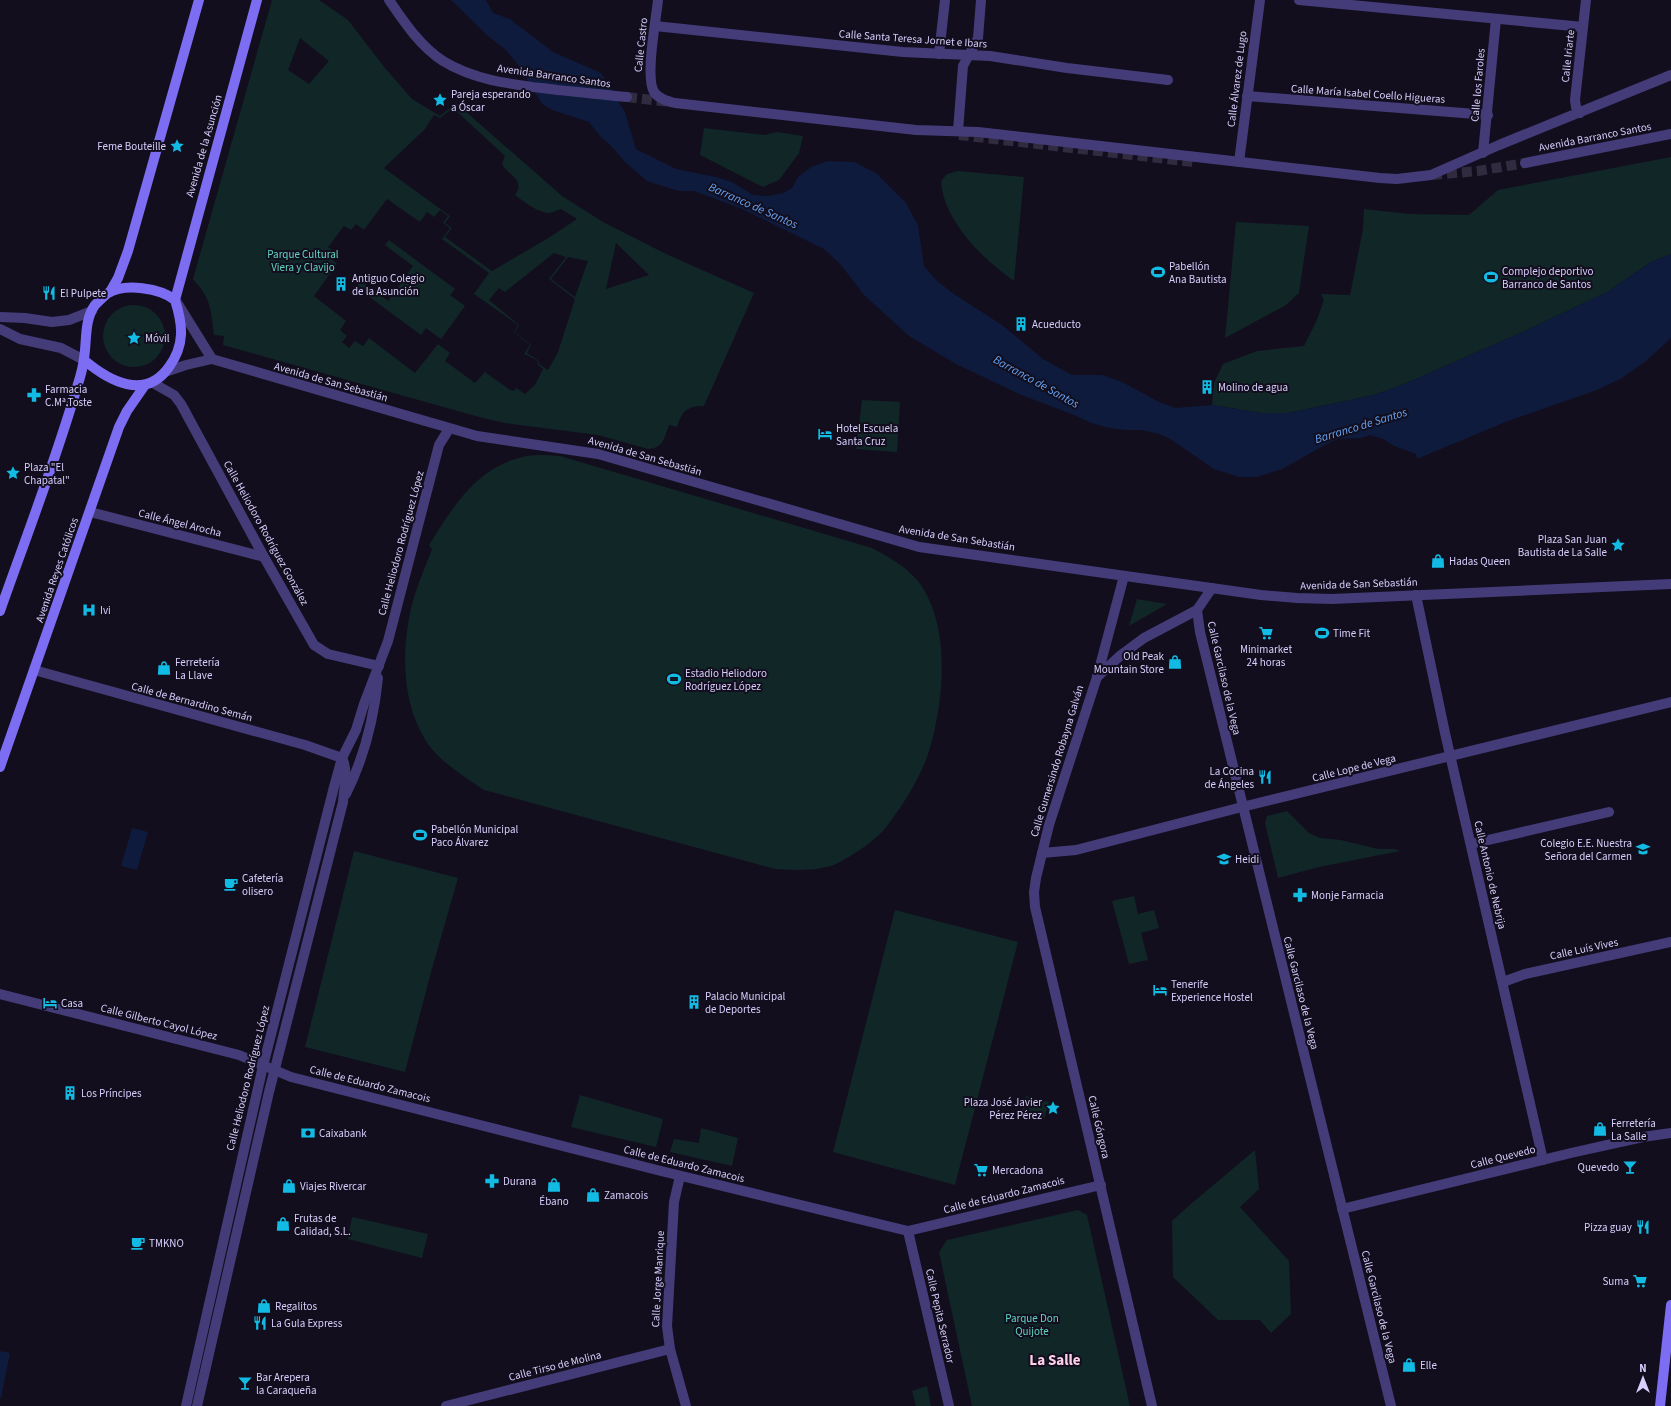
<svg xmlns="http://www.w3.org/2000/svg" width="1671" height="1406" font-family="'Source Sans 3',sans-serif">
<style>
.green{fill:#112627;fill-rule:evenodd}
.water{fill:#0e1b3c}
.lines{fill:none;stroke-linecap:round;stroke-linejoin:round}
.minor-tunnel{stroke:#302b3f;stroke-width:10;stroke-dasharray:10 5;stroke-linecap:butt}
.minor{stroke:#443c79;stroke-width:10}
.tertiary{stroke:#443c79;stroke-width:10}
.secondary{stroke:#7d6df3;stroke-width:10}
.labels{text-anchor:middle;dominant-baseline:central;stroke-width:4;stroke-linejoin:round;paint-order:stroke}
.street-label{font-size:11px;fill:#d7cefb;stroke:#120e1e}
.poi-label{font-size:11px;fill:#d7cefb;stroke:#120e1e;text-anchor:start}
.park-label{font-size:11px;fill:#61d4c2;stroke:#120e1e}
.water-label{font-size:12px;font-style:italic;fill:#65a4f3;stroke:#120e1e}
.district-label{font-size:15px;font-weight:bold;fill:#fbd0e8;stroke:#120e1e}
</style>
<rect width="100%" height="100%" fill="#120e1e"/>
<g class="green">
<path d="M272,0H319L348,20L385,68L412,99L440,116L456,103L562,196L603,222L666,254L754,293L704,406C687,406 682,411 677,427L669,425C664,438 664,448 648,449L598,435L505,423L479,417L223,345L224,336L214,335C211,309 211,299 193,279ZM300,38L329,61L309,84L288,70ZM453,108L505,156L502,164C508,176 526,179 515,195C523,201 538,213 549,213C552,213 558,210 561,209L577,219L550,237L492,271L445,237L452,228L445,223L450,216L384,168L425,129L434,115L440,118ZM387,199L420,222L427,212L434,217L440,210L448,216L443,223L450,228L442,239L489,273L474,294L518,325L514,332L530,345L524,354L537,360L538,365L543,369L535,385L525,394L516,388L514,391L510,390L485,372L475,383L445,361L450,353L438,344L415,373L369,338L363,346L355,341L349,348L342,342L347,336L340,330L346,321L314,296L337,264L331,258L335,252L328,247L344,226L351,230L356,224L364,230ZM616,243L649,275L606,289ZM554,253L566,257L549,279L575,299L558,352L548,370L539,364L538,360L527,353L531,345L515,332L519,325L489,300L499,288L505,292ZM568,257L588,261L575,297L551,279Z"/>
<polygon points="704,128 765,135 777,132 803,136 799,153 779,180 763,187 700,155"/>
<polygon points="1671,157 1671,254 1651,262 1607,292 1525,331 1402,385 1374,395 1288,413 1261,413 1212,405 1214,383 1223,364 1257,351 1304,346 1316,322 1324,300 1321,294 1350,295 1363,229 1364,209 1410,214 1469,215 1498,190"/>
<path d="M958,171L1024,177L1014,281C984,260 943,221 941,181L947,174Z"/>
<polygon points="1236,222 1309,226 1299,293 1286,305 1225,338"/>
<polygon points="389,240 455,289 450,295 465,306 441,339 426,328 421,335 356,287 361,281 388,301 413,266 385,245"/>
<circle cx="134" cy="336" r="31"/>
<polygon points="862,400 900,402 897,452 856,449"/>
<path d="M544,455L560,456L872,548C889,557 905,566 918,581C952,625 944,705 928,754C921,775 908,797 895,815C891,820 887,827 882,832C870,844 853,855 838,863C819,872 794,870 775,869L484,790C464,776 439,762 426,741C400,700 401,643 414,597C419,581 426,565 432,549L429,545C452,508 477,467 523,457C530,455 537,455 544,455Z"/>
<polygon points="1137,599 1167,604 1129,626"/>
<polygon points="1287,811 1309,833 1320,838 1341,840 1378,849 1395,849 1400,851 1319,867 1278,878 1265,823 1267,816"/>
<polygon points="354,851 458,878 431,972 405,1072 305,1047"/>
<polygon points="1134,896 1138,914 1154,910 1159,928 1141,933 1148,960 1129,964 1112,901"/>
<polygon points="895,910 1018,942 955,1185 833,1152"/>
<polygon points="580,1095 663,1119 656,1147 571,1127"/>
<polygon points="1026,1096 1049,1102 1044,1119 1021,1113"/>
<polygon points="701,1128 738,1138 732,1166 670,1152 674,1139 699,1143"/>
<polygon points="1255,1150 1259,1189 1240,1207 1289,1261 1291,1314 1271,1333 1260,1320 1218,1320 1173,1277 1172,1221 1192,1203"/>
<polygon points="1078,1210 1087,1215 1130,1406 972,1406 939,1252 947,1240"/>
<polygon points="352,1217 428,1234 422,1258 348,1239"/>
<polygon points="927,1386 931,1406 916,1406 912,1391"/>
</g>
<g class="water">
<polygon points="451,0 486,0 493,13 510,19 553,52 601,73 625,112 636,149 676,169 716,177 732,182 753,195 768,196 783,193 792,188 798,177 811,167 827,161 854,162 876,173 906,203 918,225 924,266 936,280 954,294 1002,325 1043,359 1072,375 1102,375 1122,382 1159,402 1175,408 1212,405 1261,413 1288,413 1374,395 1402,385 1525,331 1607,292 1651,262 1671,254 1671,338 1646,361 1622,378 1597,390 1508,421 1417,459 1416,454 1394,446 1383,439 1370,435 1361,438 1338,439 1325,445 1282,469 1257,477 1239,477 1214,469 1170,439 1159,434 1142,430 1127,430 1109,428 1091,423 1074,415 1019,394 956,364 909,336 864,295 841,265 824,249 740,208 694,191 678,191 647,181 625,162 612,147 600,136 589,122 552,110 542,104 519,66 506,50 489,37"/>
<polygon points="132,828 148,832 137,870 121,866"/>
<polygon points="0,1351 10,1353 1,1398 0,1398"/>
</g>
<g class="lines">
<g class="minor-tunnel">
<polyline points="627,97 669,102"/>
<polyline points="959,135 1193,162"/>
<polyline points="1432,175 1478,171 1525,163"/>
</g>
<g class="minor">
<path d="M389,0C404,22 420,46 443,61C477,82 519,85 557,90C581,92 604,95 627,97"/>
<path d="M658,0C656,20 645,77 654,92C659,99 667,101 675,103L916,130L978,132L1380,178L1397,179L1431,175L1499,145L1671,75"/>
<polyline points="1299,0 1583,27"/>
<polyline points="655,26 903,52 990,56 1067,68 1168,80"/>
<polyline points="939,54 945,0"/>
<polyline points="1247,96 1488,115"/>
<polyline points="1580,113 1576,107 1575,100 1586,0"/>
<polyline points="958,131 963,66 978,38 981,0"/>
<polyline points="1483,153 1496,19"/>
<polyline points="1239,162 1260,0"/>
<polyline points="1525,163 1671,134"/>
<polyline points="153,383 174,395 181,404 264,557 314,645 328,654 379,666"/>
<polyline points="90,512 264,557"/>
<polyline points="1124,576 1097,677 1049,825 1036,878 1034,892 1035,907 1152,1406"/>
<polyline points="1212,588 1197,610 1200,632 1391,1406"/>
<polyline points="1416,595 1445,733 1543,1160"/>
<polyline points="34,670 305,745 342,758"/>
<polyline points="1097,677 1121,655 1144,638 1197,610"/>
<path d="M346,794C364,758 374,718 378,678"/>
<polyline points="1471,844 1609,812"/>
<polyline points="1042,853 1076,850 1242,807 1671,702"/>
<polyline points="1503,982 1525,974 1671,942"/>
<polyline points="0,994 239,1055 291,1077 661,1171 908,1231 1101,1185"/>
<polyline points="680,1176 674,1202 667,1326 670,1349 686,1406"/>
<polyline points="1342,1209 1571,1153 1643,1137 1671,1133"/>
<polyline points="908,1231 949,1406"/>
<polyline points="186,1406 263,1066 334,787 342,758 356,730 364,704 388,641 439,445 449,429"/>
<path d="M197,1406L269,1092L343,802C344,788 348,773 343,760"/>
<polyline points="446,1406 670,1349"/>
</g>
<g class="tertiary">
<polyline points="176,301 212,359"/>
<polyline points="0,317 25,318 52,322 69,320 92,311"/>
<polyline points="0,329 20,339 61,348 84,360"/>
<polyline points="165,372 186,365 212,359 477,436 598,454 919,547 1261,595 1297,598 1332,599 1671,584"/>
</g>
<g class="secondary">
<polyline points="110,292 118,278 128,251 199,0"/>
<polyline points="175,300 257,0"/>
<path d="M0,611C26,537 55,463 77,387C80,378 83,368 84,358C87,341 84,320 95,305C99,301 104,296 108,293C125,283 160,288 175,300C183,325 185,345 169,367C145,401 109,381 84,360"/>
<polyline points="0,767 119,427 127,411 145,385"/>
<polyline points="1660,1406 1671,1305"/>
</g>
</g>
<defs>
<symbol id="sight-bare" viewBox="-9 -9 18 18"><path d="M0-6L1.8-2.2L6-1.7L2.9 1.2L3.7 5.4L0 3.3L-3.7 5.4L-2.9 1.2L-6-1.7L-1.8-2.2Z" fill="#12bbe3" stroke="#120e1e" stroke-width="2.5" paint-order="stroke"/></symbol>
<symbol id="stadium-bare" viewBox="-9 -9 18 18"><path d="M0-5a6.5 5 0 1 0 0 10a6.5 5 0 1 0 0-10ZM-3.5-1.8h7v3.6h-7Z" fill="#12bbe3" stroke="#120e1e" stroke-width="2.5" paint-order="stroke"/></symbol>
<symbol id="building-bare" viewBox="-9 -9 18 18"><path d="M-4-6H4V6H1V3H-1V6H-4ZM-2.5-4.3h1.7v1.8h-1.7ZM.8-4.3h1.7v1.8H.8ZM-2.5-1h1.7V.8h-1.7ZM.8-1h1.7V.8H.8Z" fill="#12bbe3" stroke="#120e1e" stroke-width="2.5" paint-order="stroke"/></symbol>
<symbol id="restaurant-bare" viewBox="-9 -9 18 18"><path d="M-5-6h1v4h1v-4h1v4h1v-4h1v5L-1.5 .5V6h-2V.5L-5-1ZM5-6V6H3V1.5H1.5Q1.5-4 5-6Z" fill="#12bbe3" stroke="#120e1e" stroke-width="2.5" paint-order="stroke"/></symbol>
<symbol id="pharmacy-bare" viewBox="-9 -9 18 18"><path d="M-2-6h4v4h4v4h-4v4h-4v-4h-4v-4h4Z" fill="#12bbe3" stroke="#120e1e" stroke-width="2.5" paint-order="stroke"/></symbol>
<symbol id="hotel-bare" viewBox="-9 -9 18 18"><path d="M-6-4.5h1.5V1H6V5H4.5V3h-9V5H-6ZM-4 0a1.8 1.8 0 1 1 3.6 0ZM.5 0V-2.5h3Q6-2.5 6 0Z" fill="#12bbe3" stroke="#120e1e" stroke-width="2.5" paint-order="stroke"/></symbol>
<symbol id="shop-bare" viewBox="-9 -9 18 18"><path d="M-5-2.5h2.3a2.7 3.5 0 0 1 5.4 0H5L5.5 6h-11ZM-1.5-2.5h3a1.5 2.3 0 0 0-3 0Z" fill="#12bbe3" stroke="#120e1e" stroke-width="2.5" paint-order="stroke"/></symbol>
<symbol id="hospital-bare" viewBox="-9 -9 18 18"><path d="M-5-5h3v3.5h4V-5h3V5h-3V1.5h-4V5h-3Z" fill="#12bbe3" stroke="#120e1e" stroke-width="2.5" paint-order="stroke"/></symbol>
<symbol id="supermarket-bare" viewBox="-9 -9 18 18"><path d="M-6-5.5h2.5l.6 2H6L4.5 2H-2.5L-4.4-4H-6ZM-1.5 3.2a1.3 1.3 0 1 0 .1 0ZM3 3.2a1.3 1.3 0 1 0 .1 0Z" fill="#12bbe3" stroke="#120e1e" stroke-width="2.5" paint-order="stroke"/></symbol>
<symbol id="school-bare" viewBox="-9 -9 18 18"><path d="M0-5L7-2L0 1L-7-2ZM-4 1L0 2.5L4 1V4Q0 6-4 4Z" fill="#12bbe3" stroke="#120e1e" stroke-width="2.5" paint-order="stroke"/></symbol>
<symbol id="cafe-bare" viewBox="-9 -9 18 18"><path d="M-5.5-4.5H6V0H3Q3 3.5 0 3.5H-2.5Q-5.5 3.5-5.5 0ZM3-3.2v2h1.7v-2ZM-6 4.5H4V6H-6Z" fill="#12bbe3" stroke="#120e1e" stroke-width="2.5" paint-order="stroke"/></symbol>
<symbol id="bank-bare" viewBox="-9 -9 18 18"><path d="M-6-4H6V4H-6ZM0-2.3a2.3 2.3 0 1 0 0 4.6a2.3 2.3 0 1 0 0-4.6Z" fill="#12bbe3" stroke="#120e1e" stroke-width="2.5" paint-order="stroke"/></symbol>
<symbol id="bar-bare" viewBox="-9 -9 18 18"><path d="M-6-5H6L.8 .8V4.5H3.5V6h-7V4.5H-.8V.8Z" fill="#12bbe3" stroke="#120e1e" stroke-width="2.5" paint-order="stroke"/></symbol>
</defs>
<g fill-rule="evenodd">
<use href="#sight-bare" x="430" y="90" width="20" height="20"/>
<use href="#sight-bare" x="167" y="136" width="20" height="20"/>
<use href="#stadium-bare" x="1148" y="262" width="20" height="20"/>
<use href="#stadium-bare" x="1481" y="267" width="20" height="20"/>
<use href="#building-bare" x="331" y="274" width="20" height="20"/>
<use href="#restaurant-bare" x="39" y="283" width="20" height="20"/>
<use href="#building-bare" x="1011" y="314" width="20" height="20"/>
<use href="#sight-bare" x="124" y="328" width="20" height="20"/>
<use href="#building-bare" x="1197" y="377" width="20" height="20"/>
<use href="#pharmacy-bare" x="24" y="385" width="20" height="20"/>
<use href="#hotel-bare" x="815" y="424" width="20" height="20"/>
<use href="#sight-bare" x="3" y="463" width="20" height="20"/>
<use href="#sight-bare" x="1608" y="535" width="20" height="20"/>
<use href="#shop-bare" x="1428" y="551" width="20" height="20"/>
<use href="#hospital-bare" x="79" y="600" width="20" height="20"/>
<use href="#supermarket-bare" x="1256" y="623" width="20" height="20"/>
<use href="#stadium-bare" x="1312" y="623" width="20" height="20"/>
<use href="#shop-bare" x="1165" y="652" width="20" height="20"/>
<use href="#shop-bare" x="154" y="658" width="20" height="20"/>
<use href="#stadium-bare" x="664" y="669" width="20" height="20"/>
<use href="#restaurant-bare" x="1255" y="767" width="20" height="20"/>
<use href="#stadium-bare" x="410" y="825" width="20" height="20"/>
<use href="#school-bare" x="1633" y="839" width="20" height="20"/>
<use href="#school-bare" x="1214" y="849" width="20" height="20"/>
<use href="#cafe-bare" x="221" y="874" width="20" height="20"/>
<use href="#pharmacy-bare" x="1290" y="885" width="20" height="20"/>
<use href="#hotel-bare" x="1150" y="980" width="20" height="20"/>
<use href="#building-bare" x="684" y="992" width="20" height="20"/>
<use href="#hotel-bare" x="40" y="993" width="20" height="20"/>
<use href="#building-bare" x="60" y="1083" width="20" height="20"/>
<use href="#sight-bare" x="1043" y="1098" width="20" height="20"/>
<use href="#shop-bare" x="1590" y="1119" width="20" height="20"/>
<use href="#bank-bare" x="298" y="1123" width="20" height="20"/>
<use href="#bar-bare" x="1620" y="1157" width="20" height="20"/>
<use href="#supermarket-bare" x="971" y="1160" width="20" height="20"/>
<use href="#pharmacy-bare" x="482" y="1171" width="20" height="20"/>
<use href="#shop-bare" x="544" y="1175" width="20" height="20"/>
<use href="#shop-bare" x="279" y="1176" width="20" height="20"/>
<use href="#shop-bare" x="583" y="1185" width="20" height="20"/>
<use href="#shop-bare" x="273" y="1214" width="20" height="20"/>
<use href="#restaurant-bare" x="1633" y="1217" width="20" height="20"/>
<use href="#cafe-bare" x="128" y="1233" width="20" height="20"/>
<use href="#supermarket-bare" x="1630" y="1271" width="20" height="20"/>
<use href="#shop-bare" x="254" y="1296" width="20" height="20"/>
<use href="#restaurant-bare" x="250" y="1313" width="20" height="20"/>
<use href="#shop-bare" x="1399" y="1355" width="20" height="20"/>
<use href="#bar-bare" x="235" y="1373" width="20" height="20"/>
</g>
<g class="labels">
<g class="street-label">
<text transform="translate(913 39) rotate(4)">Calle Santa Teresa Jornet e Ibars</text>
<text transform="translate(641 45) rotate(-84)">Calle Castro</text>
<text transform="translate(1568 56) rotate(-84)">Calle Iriarte</text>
<text transform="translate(554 76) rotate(8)">Avenida Barranco Santos</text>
<text transform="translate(1237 79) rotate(-83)">Calle Álvarez de Lugo</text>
<text transform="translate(1478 85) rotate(-85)">Calle los Faroles</text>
<text transform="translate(1368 94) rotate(4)">Calle María Isabel Coello Higueras</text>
<text transform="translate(1595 137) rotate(-11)">Avenida Barranco Santos</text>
<text transform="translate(204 146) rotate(-74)">Avenida de la Asunción</text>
<text transform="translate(331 382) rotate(16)">Avenida de San Sebastián</text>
<text transform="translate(645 456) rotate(16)">Avenida de San Sebastián</text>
<text transform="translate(180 523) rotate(14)">Calle Ángel Arocha</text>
<text transform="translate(266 533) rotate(61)">Calle Heliodoro Rodríguez González</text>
<text transform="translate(957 538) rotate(9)">Avenida de San Sebastián</text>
<text transform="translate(401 543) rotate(-75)">Calle Heliodoro Rodríguez López</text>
<text transform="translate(57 570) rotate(-71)">Avenida Reyes Católicos</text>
<text transform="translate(1359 584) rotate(-2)">Avenida de San Sebastián</text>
<text transform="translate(1224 678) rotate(77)">Calle Garcilaso de la Vega</text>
<text transform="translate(192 702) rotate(15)">Calle de Bernardino Semán</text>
<text transform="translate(1057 761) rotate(-73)">Calle Gumersindo Robayna Galván</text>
<text transform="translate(1354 768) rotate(-14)">Calle Lope de Vega</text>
<text transform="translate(1490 875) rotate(77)">Calle Antonio de Nebrija</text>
<text transform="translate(1584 949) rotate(-12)">Calle Luís Vives</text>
<text transform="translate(1301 993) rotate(76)">Calle Garcilaso de la Vega</text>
<text transform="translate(159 1022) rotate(14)">Calle Gilberto Cayol López</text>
<text transform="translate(248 1078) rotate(-76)">Calle Heliodoro Rodríguez López</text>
<text transform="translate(370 1084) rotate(14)">Calle de Eduardo Zamacois</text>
<text transform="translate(1099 1127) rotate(77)">Calle Góngora</text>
<text transform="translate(1503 1157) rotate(-14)">Calle Quevedo</text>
<text transform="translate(684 1164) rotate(14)">Calle de Eduardo Zamacois</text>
<text transform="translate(1004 1195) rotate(-14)">Calle de Eduardo Zamacois</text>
<text transform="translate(658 1279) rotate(-87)">Calle Jorge Manrique</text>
<text transform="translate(1379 1307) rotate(76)">Calle Garcilaso de la Vega</text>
<text transform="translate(940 1316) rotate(77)">Calle Pepita Serrador</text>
<text transform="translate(555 1366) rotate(-14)">Calle Tirso de Molina</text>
</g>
<g class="poi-label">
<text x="451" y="94">Pareja esperando<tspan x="451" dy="13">a Óscar</tspan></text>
<text x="166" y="146" text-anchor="end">Feme Bouteille</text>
<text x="1169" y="266">Pabellón<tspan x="1169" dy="13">Ana Bautista</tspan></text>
<text x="1502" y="271">Complejo deportivo<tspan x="1502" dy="13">Barranco de Santos</tspan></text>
<text x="352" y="278">Antiguo Colegio<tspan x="352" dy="13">de la Asunción</tspan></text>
<text x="60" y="293">El Pulpete</text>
<text x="1032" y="324">Acueducto</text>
<text x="145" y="338">Móvil</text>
<text x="1218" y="387">Molino de agua</text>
<text x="45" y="389">Farmacia<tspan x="45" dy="13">C.Mª.Toste</tspan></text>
<text x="836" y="428">Hotel Escuela<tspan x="836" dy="13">Santa Cruz</tspan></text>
<text x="24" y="467">Plaza "El<tspan x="24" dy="13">Chapatal"</tspan></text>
<text x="1607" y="539" text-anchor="end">Plaza San Juan<tspan x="1607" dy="13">Bautista de La Salle</tspan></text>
<text x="1449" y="561">Hadas Queen</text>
<text x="100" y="610">Ivi</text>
<text x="1333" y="633">Time Fit</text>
<text x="1266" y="649" text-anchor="middle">Minimarket<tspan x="1266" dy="13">24 horas</tspan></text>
<text x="1164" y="656" text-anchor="end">Old Peak<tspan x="1164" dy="13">Mountain Store</tspan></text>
<text x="175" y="662">Ferretería<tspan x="175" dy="13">La Llave</tspan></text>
<text x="685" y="673">Estadio Heliodoro<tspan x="685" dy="13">Rodríguez López</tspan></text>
<text x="1254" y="771" text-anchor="end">La Cocina<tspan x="1254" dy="13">de Ángeles</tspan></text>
<text x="431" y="829">Pabellón Municipal<tspan x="431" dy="13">Paco Álvarez</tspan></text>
<text x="1632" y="843" text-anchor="end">Colegio E.E. Nuestra<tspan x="1632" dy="13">Señora del Carmen</tspan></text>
<text x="1235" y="859">Heidi</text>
<text x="242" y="878">Cafetería<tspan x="242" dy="13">olisero</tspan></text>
<text x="1311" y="895">Monje Farmacia</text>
<text x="1171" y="984">Tenerife<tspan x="1171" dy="13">Experience Hostel</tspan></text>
<text x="705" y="996">Palacio Municipal<tspan x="705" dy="13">de Deportes</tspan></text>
<text x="61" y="1003">Casa</text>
<text x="81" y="1093">Los Príncipes</text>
<text x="1042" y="1102" text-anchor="end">Plaza José Javier<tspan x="1042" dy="13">Pérez Pérez</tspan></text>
<text x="1611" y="1123">Ferretería<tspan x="1611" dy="13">La Salle</tspan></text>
<text x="319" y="1133">Caixabank</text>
<text x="1619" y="1167" text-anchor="end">Quevedo</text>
<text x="992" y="1170">Mercadona</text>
<text x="503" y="1181">Durana</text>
<text x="300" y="1186">Viajes Rivercar</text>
<text x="604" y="1195">Zamacois</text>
<text x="554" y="1201" text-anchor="middle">Ébano</text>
<text x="294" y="1218">Frutas de<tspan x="294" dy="13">Calidad, S.L.</tspan></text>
<text x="1632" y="1227" text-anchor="end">Pizza guay</text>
<text x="149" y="1243">TMKNO</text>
<text x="1629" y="1281" text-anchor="end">Suma</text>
<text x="275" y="1306">Regalitos</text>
<text x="271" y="1323">La Gula Express</text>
<text x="1420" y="1365">Elle</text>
<text x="256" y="1377">Bar Arepera<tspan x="256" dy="13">la Caraqueña</tspan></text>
</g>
<g class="park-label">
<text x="303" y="254">Parque Cultural<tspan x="303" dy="13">Viera y Clavijo</tspan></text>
<text x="1032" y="1318">Parque Don<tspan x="1032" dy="13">Quijote</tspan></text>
</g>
<g class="water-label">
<text transform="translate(753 206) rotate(24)">Barranco de Santos</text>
<text transform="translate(1036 382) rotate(29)">Barranco de Santos</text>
<text transform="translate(1361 426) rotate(-17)">Barranco de Santos</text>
</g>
<g class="district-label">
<text x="1055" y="1360">La Salle</text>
</g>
</g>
<g transform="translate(1643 1378)" stroke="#120e1e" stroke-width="3" paint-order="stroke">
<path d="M0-3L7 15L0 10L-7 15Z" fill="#d7cefb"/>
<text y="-6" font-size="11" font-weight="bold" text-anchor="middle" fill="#d7cefb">N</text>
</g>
</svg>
